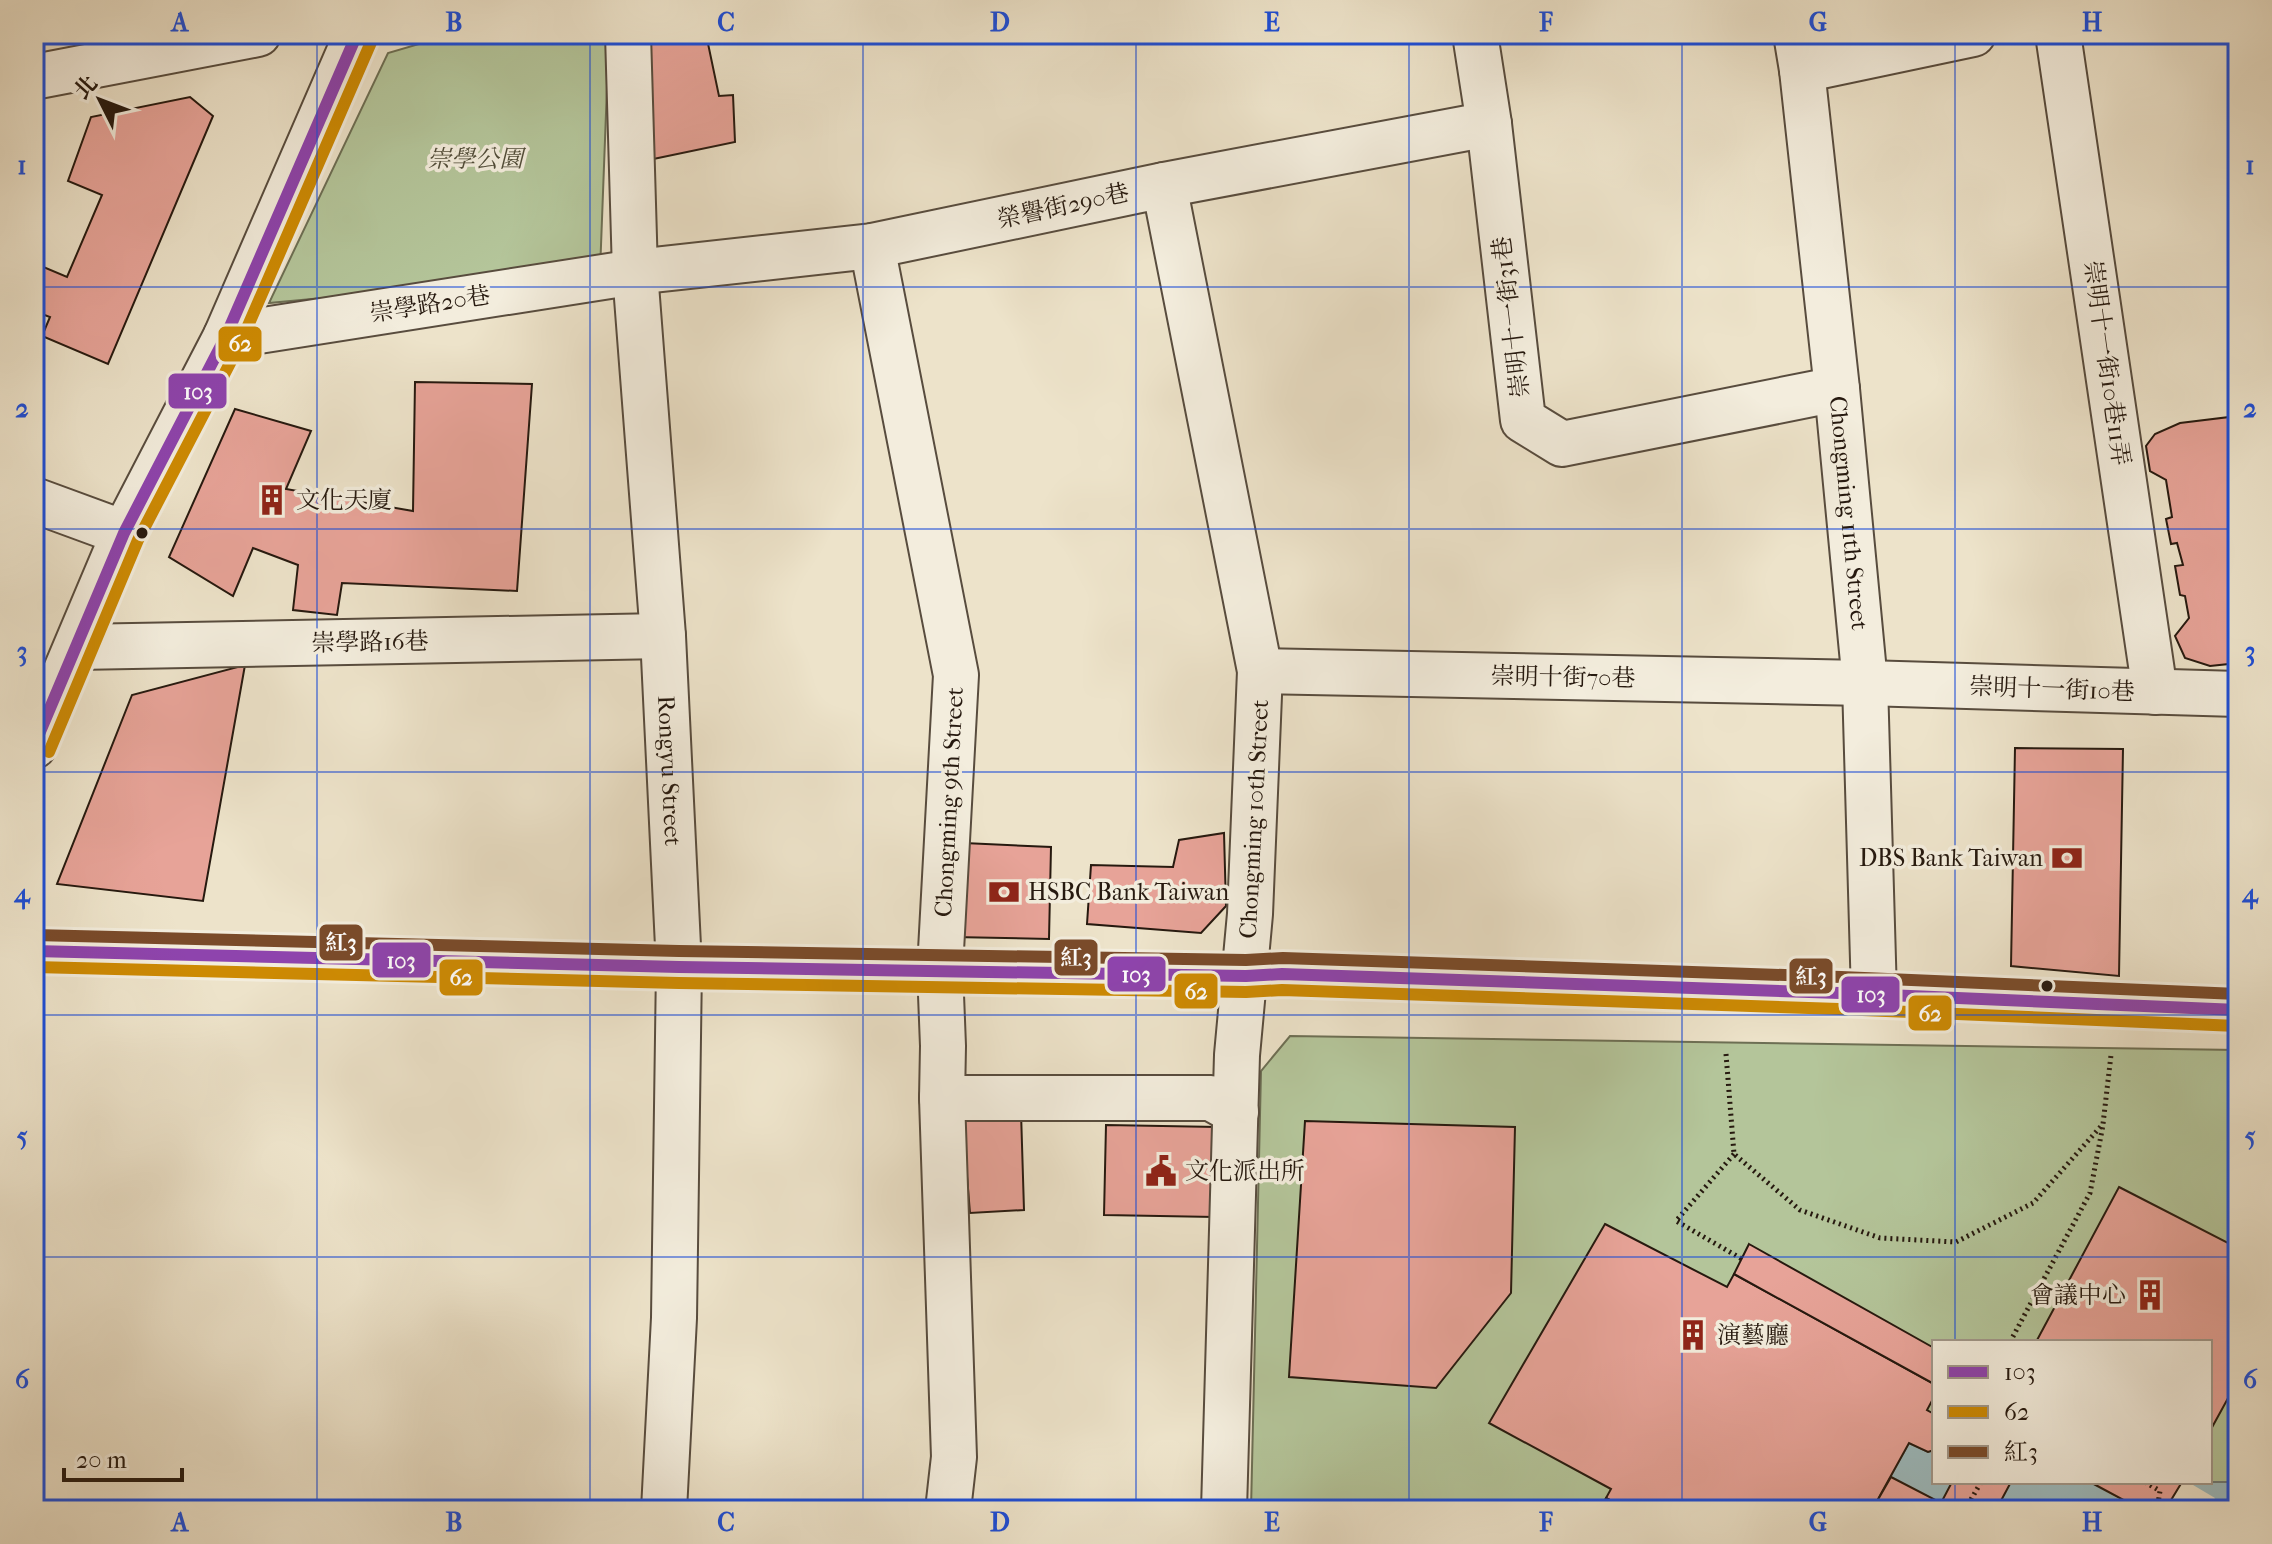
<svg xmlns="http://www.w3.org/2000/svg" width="2272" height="1544" font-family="'IM FELL French Canon','Noto Serif TC',serif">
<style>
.green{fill:#b4c59a;stroke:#6d6f54;stroke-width:2;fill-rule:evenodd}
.water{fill:#9dbcc0;stroke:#6d7b79;stroke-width:2}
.pier{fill:#ede3ca}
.building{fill:#e7a398;stroke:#26190f;stroke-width:2}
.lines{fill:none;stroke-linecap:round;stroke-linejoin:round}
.minor-casing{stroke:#584c3e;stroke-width:48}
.path{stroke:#26190f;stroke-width:5;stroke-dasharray:2 4;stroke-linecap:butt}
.minor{stroke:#f3eddd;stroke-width:44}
.bus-1-casing{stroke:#f3eddd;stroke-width:18}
.bus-2-casing{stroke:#f3eddd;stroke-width:18}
.bus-3-casing{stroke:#f3eddd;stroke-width:18}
.bus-1{stroke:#8e44ad;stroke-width:12}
.bus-2{stroke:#cd8a03;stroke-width:12}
.bus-3{stroke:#7a4b2a;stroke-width:12}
.grid{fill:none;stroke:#1d4ed8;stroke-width:2;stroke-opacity:0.55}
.bus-dot{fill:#26190f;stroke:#f3eddd;stroke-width:3}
.labels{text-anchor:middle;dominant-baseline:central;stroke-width:7;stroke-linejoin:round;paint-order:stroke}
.park-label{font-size:24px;font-style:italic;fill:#514d39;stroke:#f3eddd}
.street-label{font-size:24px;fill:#26190f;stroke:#f3eddd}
.poi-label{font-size:24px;fill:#26190f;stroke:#f3eddd;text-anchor:start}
.line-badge{stroke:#f3eddd;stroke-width:3}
.badge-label{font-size:22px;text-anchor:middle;font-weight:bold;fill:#fff}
.neatline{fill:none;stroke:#1d4ed8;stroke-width:3}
.grid-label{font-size:26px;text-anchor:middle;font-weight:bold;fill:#1d4ed8}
</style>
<rect width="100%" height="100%" fill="#ede3ca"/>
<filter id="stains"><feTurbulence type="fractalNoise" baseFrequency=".0025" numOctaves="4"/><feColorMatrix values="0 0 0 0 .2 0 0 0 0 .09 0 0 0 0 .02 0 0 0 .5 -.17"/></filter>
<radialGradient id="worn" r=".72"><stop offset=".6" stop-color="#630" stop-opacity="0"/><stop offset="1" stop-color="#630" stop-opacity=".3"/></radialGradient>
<g class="green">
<polygon points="453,34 609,34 600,272 269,303 388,53"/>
<path d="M1290,1036L2238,1050V1510H1251L1261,1071ZM1934,1342H2210V1482H1934Z"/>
</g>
<polygon class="water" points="1909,1443 1928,1452 1934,1450 1934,1482 2238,1482 2238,1510 1872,1510"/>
<polygon class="pier" points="2090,1482 2188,1482 2215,1498 2208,1510 2137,1510"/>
<g class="building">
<polygon points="639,34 706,34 719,96 733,95 735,142 639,162"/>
<polygon points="190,97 213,116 108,364 42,336 50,317 34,311 34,263 67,277 102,195 68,181 91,117"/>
<polygon points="415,382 532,384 517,591 342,583 337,615 293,610 298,565 253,548 233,596 169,557 235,409 311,431 286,489 413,511"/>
<polygon points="2238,416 2238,663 2210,666 2185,658 2175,636 2189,618 2185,596 2180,595 2175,566 2183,565 2177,543 2171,544 2166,519 2172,517 2166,480 2150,471 2146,446 2155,434 2180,423"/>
<polygon points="245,665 203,901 57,884 132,695"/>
<polygon points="2015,748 2123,749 2119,976 2011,966"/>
<polygon points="1224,833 1226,906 1201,933 1087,924 1091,865 1173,867 1179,840"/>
<polygon points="964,843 1051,847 1049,939 953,937"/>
<polygon points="1021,1112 1024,1210 970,1213 962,1116"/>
<polygon points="1305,1121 1515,1127 1511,1293 1436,1388 1289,1377"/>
<polygon points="1106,1125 1218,1127 1215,1217 1104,1215"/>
<polygon points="2119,1187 2238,1248 2238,1380 2210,1431 2210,1342 2036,1342"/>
<polygon points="1605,1224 1727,1287 1734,1274 1934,1384 1934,1397 1927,1410 1934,1414 1934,1450 1928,1452 1909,1443 1872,1510 1628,1510 1606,1498 1611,1489 1489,1423"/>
<polygon points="1749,1244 1934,1348 1934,1384 1734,1274"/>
<polygon points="1891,1477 1941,1503 1952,1482 2011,1482 1996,1510 1872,1510"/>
<polygon points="2090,1482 2182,1482 2165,1510 2142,1510"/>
<polygon points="1606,1498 1628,1510 1599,1510"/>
</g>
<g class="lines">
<defs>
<g id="minor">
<path id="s1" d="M628,34L635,272L663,636L679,967L674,1318L664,1510"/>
<polyline points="1475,34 1489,124 1523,420 1562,444 1837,389"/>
<path id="s2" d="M1796,34L1802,70L1837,389L1865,683L1874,995"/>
<polyline points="2058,34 2155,692"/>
<polyline points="1802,70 1973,34"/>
<polyline points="34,77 258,34"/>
<polyline points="1164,185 1260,671 1250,914 1237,1055 1224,1510"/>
<polyline points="872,246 956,675 940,969 943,1046 942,1098 954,1457 948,1510"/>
<polyline points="226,336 635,272 872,246 1164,185 1489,124"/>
<polyline points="34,500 124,533"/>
<polyline points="77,647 663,636"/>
<polyline points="1260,671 1865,683 2238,694"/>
<polyline points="34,746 124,533 226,336 357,34"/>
<polyline points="34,951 679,967 1246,976 1282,974 1840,993 2238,1010"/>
<polyline points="942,1098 1211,1098 1236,1112"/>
</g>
</defs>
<use href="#minor" class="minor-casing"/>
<g class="path">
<polyline points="1726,1054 1734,1154 1800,1210 1880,1238 1956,1242 2033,1203 2103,1124 2111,1055"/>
<polyline points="1734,1154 1676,1221 1742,1259"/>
<polyline points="2010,1342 2090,1193 2103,1125"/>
<polyline points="2145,1482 2160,1491 2157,1510"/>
<polyline points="1965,1510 1981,1482"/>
</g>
<use href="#minor" class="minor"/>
<defs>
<g id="bus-1">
<polyline points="34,746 124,533 226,336 357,34"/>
<polyline points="34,951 679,967 1246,976 1282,974 1840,993 2238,1010"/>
</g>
<g id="bus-2">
<polyline points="49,752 138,540 241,342 372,40"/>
<polyline points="34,967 679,983 1246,992 1282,990 1839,1009 2237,1026"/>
</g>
<polyline id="bus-3" points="34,935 679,951 1246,960 1283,958 1841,977 2238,994"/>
</defs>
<use href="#bus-1" class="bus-1-casing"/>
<use href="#bus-2" class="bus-2-casing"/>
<use href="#bus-3" class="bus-3-casing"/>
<use href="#bus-1" class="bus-1"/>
<use href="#bus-2" class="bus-2"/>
<use href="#bus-3" class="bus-3"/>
</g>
<path class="grid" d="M317,34V1510M590,34V1510M863,34V1510M1136,34V1510M1409,34V1510M1682,34V1510M1955,34V1342M34,287H2238M34,529H2238M34,772H2238M34,1015H2238M34,1257H2238M1955,1482V1510"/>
<defs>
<symbol id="building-bare" viewBox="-9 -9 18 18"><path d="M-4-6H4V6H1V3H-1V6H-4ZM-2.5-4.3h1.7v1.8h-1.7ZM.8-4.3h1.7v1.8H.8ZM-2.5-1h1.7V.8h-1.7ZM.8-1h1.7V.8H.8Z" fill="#8f2418" stroke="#f3eddd" stroke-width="2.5" paint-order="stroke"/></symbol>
<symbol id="bank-bare" viewBox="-9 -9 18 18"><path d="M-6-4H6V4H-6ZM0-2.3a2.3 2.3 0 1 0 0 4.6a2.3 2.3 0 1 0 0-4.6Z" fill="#8f2418" stroke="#f3eddd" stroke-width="2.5" paint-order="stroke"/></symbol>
<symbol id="civic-bare" viewBox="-9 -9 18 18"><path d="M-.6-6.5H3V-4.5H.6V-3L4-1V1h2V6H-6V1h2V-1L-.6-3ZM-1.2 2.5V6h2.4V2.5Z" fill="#8f2418" stroke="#f3eddd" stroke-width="2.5" paint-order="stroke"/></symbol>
</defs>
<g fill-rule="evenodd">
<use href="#building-bare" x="250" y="478" width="44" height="44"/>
<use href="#bank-bare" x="2045" y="836" width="44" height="44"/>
<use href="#bank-bare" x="982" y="870" width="44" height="44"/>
<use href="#civic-bare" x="1139" y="1149" width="44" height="44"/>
<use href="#building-bare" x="2128" y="1273" width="44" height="44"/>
<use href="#building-bare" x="1671" y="1313" width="44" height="44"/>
</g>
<g class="bus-dot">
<circle cx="142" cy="533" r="7"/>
<circle cx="2047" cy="986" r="7"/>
</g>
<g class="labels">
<g class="park-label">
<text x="475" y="159">崇學公園</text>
</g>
<g class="street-label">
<text transform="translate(1063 206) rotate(-12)">榮譽街290巷</text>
<text transform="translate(430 304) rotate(-9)">崇學路20巷</text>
<text transform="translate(1511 317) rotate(-97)">崇明十一街31巷</text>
<text transform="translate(2107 363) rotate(82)">崇明十一街10巷11弄</text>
<text stroke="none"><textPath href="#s2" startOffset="482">Chongming 11th Street</textPath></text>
<text transform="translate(370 642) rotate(-1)">崇學路16巷</text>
<text transform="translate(1563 677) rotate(1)">崇明十街70巷</text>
<text transform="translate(2052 689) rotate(2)">崇明十一街10巷</text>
<text stroke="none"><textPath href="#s1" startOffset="738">Rongyu Street</textPath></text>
<text transform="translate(949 802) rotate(-87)">Chongming 9th Street</text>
<text transform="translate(1254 819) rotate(-87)">Chongming 10th Street</text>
</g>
<g class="poi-label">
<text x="296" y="500">文化天廈</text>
<text x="2043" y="858" text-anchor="end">DBS Bank Taiwan</text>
<text x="1028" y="892">HSBC Bank Taiwan</text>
<text x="1185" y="1171">文化派出所</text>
<text x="2126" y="1295" text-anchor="end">會議中心</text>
<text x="1717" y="1335">演藝廳</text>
</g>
</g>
<g class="line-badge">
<rect x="217" y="325" width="46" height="38" rx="8" fill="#cd8a03"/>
<rect x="167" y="372" width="61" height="38" rx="8" fill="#8e44ad"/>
<rect x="318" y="923" width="46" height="39" rx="8" fill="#7a4b2a"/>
<rect x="1053" y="938" width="46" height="39" rx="8" fill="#7a4b2a"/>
<rect x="371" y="941" width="61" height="38" rx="8" fill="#8e44ad"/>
<rect x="1106" y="955" width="61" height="38" rx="8" fill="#8e44ad"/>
<rect x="1788" y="957" width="46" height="38" rx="8" fill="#7a4b2a"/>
<rect x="438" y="958" width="46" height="39" rx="8" fill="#cd8a03"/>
<rect x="1173" y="972" width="46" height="38" rx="8" fill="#cd8a03"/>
<rect x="1840" y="975" width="61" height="39" rx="8" fill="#8e44ad"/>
<rect x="1907" y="994" width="46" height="38" rx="8" fill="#cd8a03"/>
</g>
<g class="badge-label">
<text x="240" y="351">62</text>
<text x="198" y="399">103</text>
<text x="341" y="950">紅3</text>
<text x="1076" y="965">紅3</text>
<text x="401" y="968">103</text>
<text x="1136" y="982">103</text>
<text x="1811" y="984">紅3</text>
<text x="461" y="985">62</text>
<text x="1196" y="999">62</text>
<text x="1871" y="1002">103</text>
<text x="1930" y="1021">62</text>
</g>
<rect width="2272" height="1544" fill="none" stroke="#ede3ca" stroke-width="88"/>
<rect x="1932" y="1340" width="280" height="144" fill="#f3eddd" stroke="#a1988b" stroke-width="2"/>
<rect x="1948" y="1366" width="40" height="12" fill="#8e44ad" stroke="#a1988b" stroke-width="2"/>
<text x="2004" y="1380" font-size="24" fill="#26190f">103</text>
<rect x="1948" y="1406" width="40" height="12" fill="#cd8a03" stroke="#a1988b" stroke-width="2"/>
<text x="2004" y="1420" font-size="24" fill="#26190f">62</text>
<rect x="1948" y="1446" width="40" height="12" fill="#7a4b2a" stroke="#a1988b" stroke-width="2"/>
<text x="2004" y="1460" font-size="24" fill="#26190f">紅3</text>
<g transform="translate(100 100) rotate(312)" stroke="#f3eddd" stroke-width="6" paint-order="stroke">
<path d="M0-6L14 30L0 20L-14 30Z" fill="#26190f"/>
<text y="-12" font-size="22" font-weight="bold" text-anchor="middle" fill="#26190f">北</text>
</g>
<path d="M64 1468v12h118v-12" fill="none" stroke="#26190f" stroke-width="4"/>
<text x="76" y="1468" font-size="24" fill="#26190f" stroke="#f3eddd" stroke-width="6" paint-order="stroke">20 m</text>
<rect x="44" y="44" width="2184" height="1456" class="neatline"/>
<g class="grid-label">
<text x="180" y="31">A</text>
<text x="454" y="31">B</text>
<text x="726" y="31">C</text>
<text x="1000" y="31">D</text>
<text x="1272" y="31">E</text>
<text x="1546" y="31">F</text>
<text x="1818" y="31">G</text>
<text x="2092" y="31">H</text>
<text x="22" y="174">1</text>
<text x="2250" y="174">1</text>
<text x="22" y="417">2</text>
<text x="2250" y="417">2</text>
<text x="22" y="660">3</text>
<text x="2250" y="660">3</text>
<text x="22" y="902">4</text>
<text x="2250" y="902">4</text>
<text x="22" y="1145">5</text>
<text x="2250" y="1145">5</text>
<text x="22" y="1388">6</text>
<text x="2250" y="1388">6</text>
<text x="180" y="1531">A</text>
<text x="454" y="1531">B</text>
<text x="726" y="1531">C</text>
<text x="1000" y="1531">D</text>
<text x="1272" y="1531">E</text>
<text x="1546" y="1531">F</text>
<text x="1818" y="1531">G</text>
<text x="2092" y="1531">H</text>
</g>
<rect width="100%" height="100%" filter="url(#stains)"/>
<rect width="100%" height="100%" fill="url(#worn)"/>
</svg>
